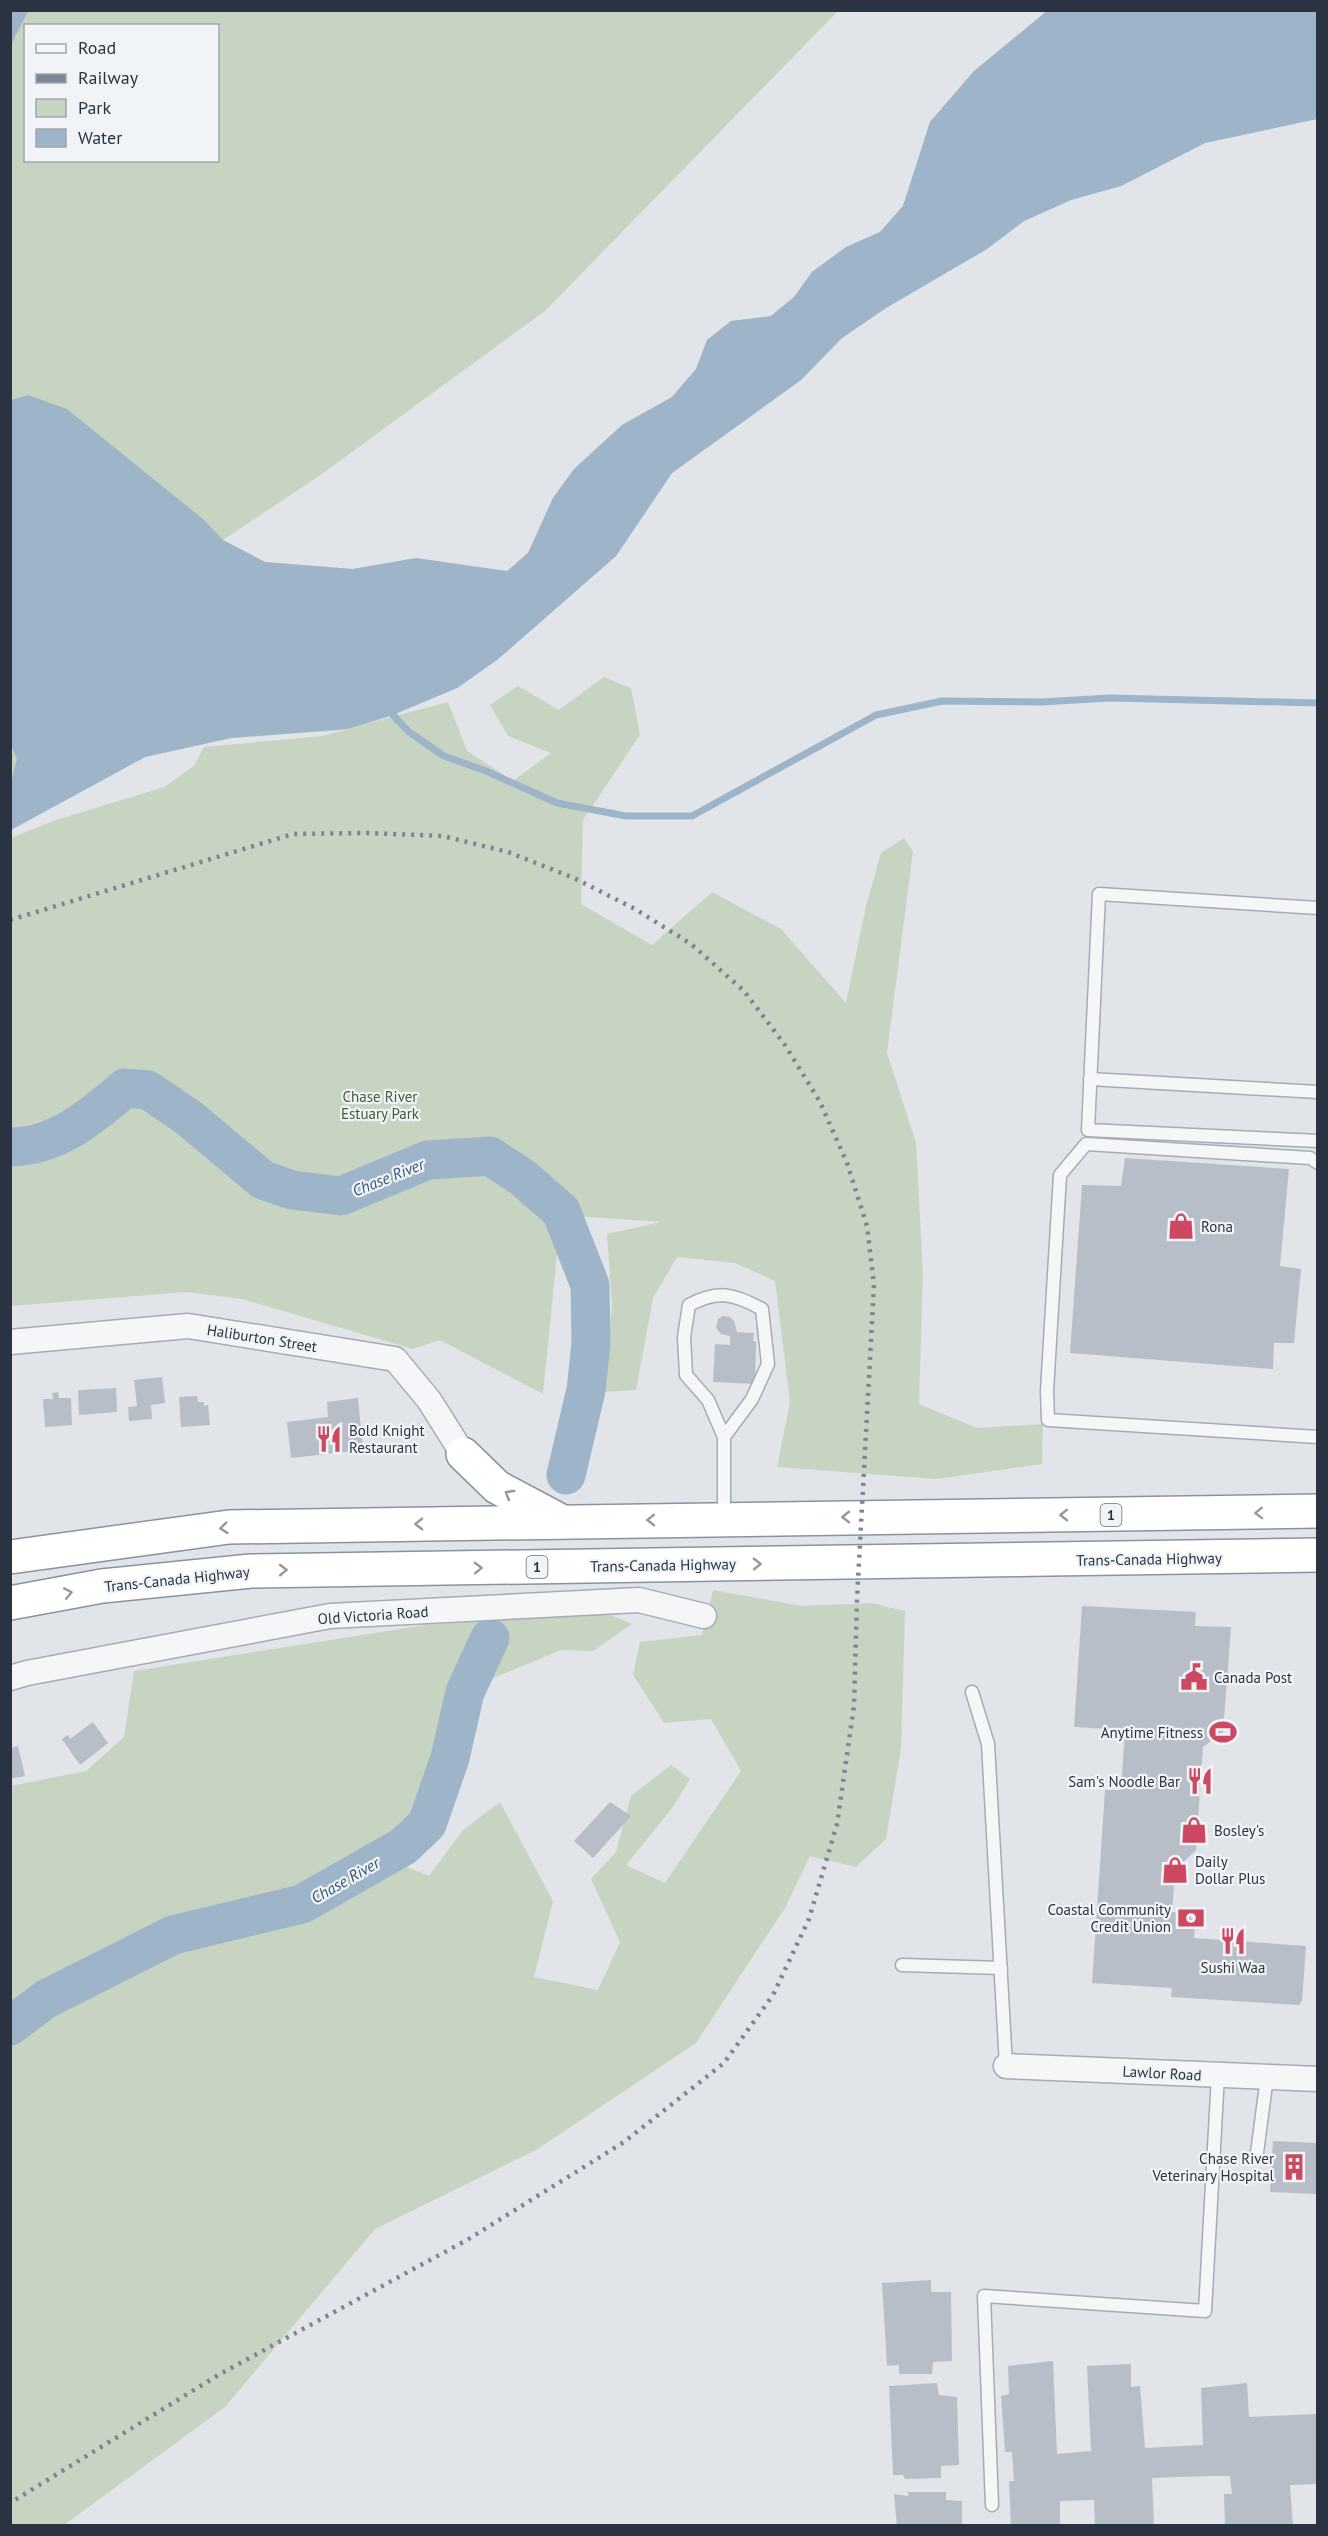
<svg xmlns="http://www.w3.org/2000/svg" width="1328" height="2536" font-family="'PT Sans',sans-serif">
<style>
.green{fill:#c7d4c2;fill-rule:evenodd}
.water{fill:#9db4c9}
.lines{fill:none;stroke-linecap:round;stroke-linejoin:round}
.stream{stroke:#9db4c9;stroke-width:7}
.river{stroke:#9db4c9;stroke-width:39}
.building{fill:#b8bec7}
.lane-casing{stroke:#a6acb4;stroke-width:15}
.street-casing{stroke:#a6acb4;stroke-width:27}
.highway-casing{stroke:#8993a0;stroke-width:36}
.lane{stroke:#f4f6f8;stroke-width:12}
.street{stroke:#f4f6f8;stroke-width:24}
.highway{stroke:#fff;stroke-width:33}
.rail{stroke:#7b8593;stroke-width:4.5;stroke-dasharray:3 6;stroke-linecap:butt}
.oneway{stroke:#9499a0}
.labels{text-anchor:middle;dominant-baseline:central;stroke-width:4.5;stroke-linejoin:round;paint-order:stroke}
.shield{fill:#f1f4f7;stroke:#666d78;stroke-width:1.5}
.shield-label{font-size:14px;font-weight:bold;fill:#2a3341}
.park-label{font-size:15px;fill:#405d37;stroke:#f1f4f7}
.poi-label{font-size:15px;fill:#2a3341;stroke:#f1f4f7;text-anchor:start}
.street-label{font-size:15px;fill:#2a3341;stroke:#f1f4f7}
.water-label{font-size:16px;font-style:italic;fill:#345475;stroke:#f1f4f7}
</style>
<rect width="100%" height="100%" fill="#e1e5ea"/>
<g class="green">
<path d="M1048,10L1317,11V119L1205,143L1121,186L1071,200L1024,221L987,249L886,308L842,338L801,380L672,473L616,556L497,660L457,688L393,715L361,725L448,702L467,751L513,781L551,753L508,736L490,705L518,686L559,710L604,677L631,688L640,735L583,820L581,904L652,945L712,892L781,929L846,1003L866,906L881,853L904,838L913,851L887,1053L916,1143L923,1274L919,1404L977,1428L1043,1424L1042,1464L936,1479L777,1467L790,1402L775,1281L735,1263L677,1257L653,1298L636,1390L602,1392L612,1305L607,1234L661,1222L561,1215L543,1394L440,1340L413,1349L242,1299L186,1292L11,1306V838L53,821L164,787L194,766L204,747L322,736L345,730L231,738L145,757L11,830L10,11H838L545,311L319,476L223,540L265,562L353,569L416,558L507,572L528,553L553,498L574,469L622,425L672,397L696,369L707,340L731,321L771,316L794,297L812,272L846,247L880,232L903,206L930,122L974,71ZM26,26H218V160H26Z"/>
<polygon points="713,1590 802,1606 871,1603 905,1611 901,1749 886,1839 856,1867 810,1856 785,1908 696,2043 536,2150 375,2229 225,2407 64,2525 11,2526 11,1786 86,1771 124,1737 134,1671 425,1625 605,1613 632,1624 593,1651 561,1650 479,1684 433,1808 399,1864 429,1876 462,1831 500,1802 553,1901 534,1977 598,1990 620,1942 591,1879 616,1852 631,1796 671,1765 690,1779 673,1807 626,1865 665,1883 741,1771 711,1719 664,1723 633,1675 640,1642 702,1635"/>
</g>
<g class="water">
<polygon points="11,10 28,11 11,45 10,11"/>
<polygon points="1048,10 1317,11 1317,119 1205,143 1121,186 1071,200 1024,221 987,249 886,308 842,338 801,380 672,473 616,556 497,660 457,688 393,715 347,729 231,738 145,757 11,830 11,782 17,759 10,743 11,400 28,395 67,409 204,520 223,540 265,562 353,569 416,558 507,571 528,553 553,498 574,469 622,425 672,397 696,369 707,340 731,321 771,316 794,297 812,272 846,247 880,232 903,206 930,122 974,71"/>
</g>
<g class="lines">
<polyline class="stream" points="393,715 409,732 444,756 486,771 557,803 626,816 692,816 876,715 942,701 1041,702 1110,698 1318,703"/>
<g class="river">
<path d="M10,1147C57,1147 92,1116 125,1088L148,1090L189,1118L263,1180L292,1190L341,1196L428,1160L490,1156L522,1177L561,1211L590,1285L591,1344L586,1390L566,1475"/>
<polyline points="10,2026 46,1999 173,1935 302,1904 404,1846 427,1824 450,1758 465,1692 490,1638"/>
</g>
</g>
<g class="building">
<polygon points="1125,1158 1289,1169 1280,1266 1301,1269 1294,1343 1274,1343 1273,1369 1070,1353 1082,1185 1121,1186"/>
<polygon points="723,1316 730,1317 734,1321 737,1332 754,1333 753,1341 756,1342 755,1384 713,1382 715,1344 730,1345 730,1336 721,1334 716,1328 718,1319"/>
<polygon points="162,1377 165,1403 151,1405 152,1419 129,1421 128,1407 137,1406 134,1380"/>
<polygon points="116,1388 117,1412 79,1415 78,1390"/>
<polygon points="58,1392 59,1398 71,1398 72,1425 45,1427 43,1399 53,1399 52,1393"/>
<polygon points="197,1396 198,1402 204,1402 204,1406 208,1405 210,1425 181,1427 179,1397"/>
<polygon points="358,1398 363,1450 291,1458 287,1422 328,1417 327,1402"/>
<polygon points="1082,1606 1196,1612 1195,1626 1231,1627 1223,1732 1203,1747 1196,1850 1175,1870 1172,1912 1187,1913 1195,1923 1194,1938 1306,1946 1302,2001 1299,2005 1171,1997 1172,1988 1092,1983 1105,1790 1121,1790 1125,1730 1074,1727"/>
<polygon points="93,1722 108,1743 80,1765 62,1739 68,1735 70,1739"/>
<polygon points="18,1746 25,1776 10,1779 10,1748"/>
<polygon points="610,1802 631,1816 593,1858 574,1841"/>
<polygon points="1273,2141 1318,2143 1318,2194 1270,2192"/>
<polygon points="931,2280 931,2292 951,2292 952,2361 933,2362 932,2374 899,2374 899,2365 887,2366 882,2283"/>
<polygon points="1053,2361 1057,2454 1091,2451 1087,2366 1131,2364 1131,2387 1140,2386 1145,2448 1203,2445 1201,2388 1247,2383 1249,2417 1318,2414 1318,2484 1290,2485 1293,2526 1225,2526 1224,2494 1232,2494 1230,2476 1208,2476 1152,2478 1154,2526 1095,2526 1094,2500 1060,2501 1060,2526 1011,2526 1009,2481 1014,2481 1012,2452 1005,2452 1001,2396 1009,2394 1008,2366"/>
<polygon points="937,2383 939,2395 957,2397 959,2465 941,2466 941,2478 905,2479 903,2475 893,2475 889,2386"/>
<polygon points="908,2492 946,2492 946,2500 962,2501 962,2526 897,2526 894,2494 908,2496"/>
</g>
<g class="lines">
<defs>
<g id="lane">
<polyline points="1318,908 1099,894 1088,1130 1318,1141"/>
<polyline points="1090,1079 1318,1092"/>
<polyline points="1318,1163 1310,1158 1086,1144 1060,1175 1047,1391 1048,1420 1318,1437"/>
<path d="M724,1437L708,1400L686,1375L684,1337L689,1305C718,1289 734,1294 762,1309L768,1364L752,1399L724,1437V1518"/>
<polyline points="972,1692 988,1744 1006,2066"/>
<polyline points="902,1965 1001,1968"/>
<polyline points="1257,2153 1267,2077"/>
<polyline points="992,2505 984,2296 1205,2311 1218,2075"/>
</g>
<g id="street">
<polyline points="10,1342 188,1326 395,1359 429,1400 463,1454"/>
<polyline points="10,1678 27,1673 330,1616 639,1600 704,1616"/>
<polyline points="1006,2066 1318,2079"/>
</g>
<g id="highway">
<polyline points="463,1454 497,1487 557,1519"/>
<polyline points="10,1557 229,1527 1318,1511"/>
<polyline points="10,1603 102,1586 251,1571 1318,1555"/>
</g>
</defs>
<use href="#lane" class="lane-casing"/>
<use href="#street" class="street-casing"/>
<use href="#highway" class="highway-casing"/>
<use href="#lane" class="lane"/>
<use href="#street" class="street"/>
<use href="#highway" class="highway"/>
<polyline class="rail" points="10,920 293,834 367,833 443,836 508,852 574,878 635,909 691,944 744,991 785,1045 820,1102 847,1163 867,1226 874,1285 857,1599 854,1706 837,1824 809,1919 773,1995 724,2063 624,2142 467,2240 220,2374 10,2503"/>
</g>
<defs><path id="oneway-chevron" d="M-2-3.5L2.5 0L-2 3.5" fill="none" stroke-width="1.6" stroke-linecap="round" stroke-linejoin="round" transform="scale(1.5)"/></defs>
<g class="oneway">
<use href="#oneway-chevron" transform="translate(509 1494) rotate(-149)"/>
<use href="#oneway-chevron" transform="translate(1259 1513) rotate(178)"/>
<use href="#oneway-chevron" transform="translate(1064 1515) rotate(180)"/>
<use href="#oneway-chevron" transform="translate(846 1517) rotate(180)"/>
<use href="#oneway-chevron" transform="translate(651 1520) rotate(179)"/>
<use href="#oneway-chevron" transform="translate(419 1524) rotate(179)"/>
<use href="#oneway-chevron" transform="translate(224 1528) rotate(174)"/>
<use href="#oneway-chevron" transform="translate(757 1564) rotate(-1)"/>
<use href="#oneway-chevron" transform="translate(478 1568) rotate(-1)"/>
<use href="#oneway-chevron" transform="translate(283 1570) rotate(-1)"/>
<use href="#oneway-chevron" transform="translate(68 1593) rotate(-11)"/>
</g>
<defs>
<symbol id="shop-bare" viewBox="-9 -9 18 18"><path d="M-5-2.5h2.3a2.7 3.5 0 0 1 5.4 0H5L5.5 6h-11ZM-1.5-2.5h3a1.5 2.3 0 0 0-3 0Z" fill="#cd4861" stroke="#f1f4f7" stroke-width="2.5" paint-order="stroke"/></symbol>
<symbol id="restaurant-bare" viewBox="-9 -9 18 18"><path d="M-5-6h1v4h1v-4h1v4h1v-4h1v5L-1.5 .5V6h-2V.5L-5-1ZM5-6V6H3V1.5H1.5Q1.5-4 5-6Z" fill="#cd4861" stroke="#f1f4f7" stroke-width="2.5" paint-order="stroke"/></symbol>
<symbol id="civic-bare" viewBox="-9 -9 18 18"><path d="M-.6-6.5H3V-4.5H.6V-3L4-1V1h2V6H-6V1h2V-1L-.6-3ZM-1.2 2.5V6h2.4V2.5Z" fill="#cd4861" stroke="#f1f4f7" stroke-width="2.5" paint-order="stroke"/></symbol>
<symbol id="stadium-bare" viewBox="-9 -9 18 18"><path d="M0-5a6.5 5 0 1 0 0 10a6.5 5 0 1 0 0-10ZM-3.5-1.8h7v3.6h-7Z" fill="#cd4861" stroke="#f1f4f7" stroke-width="2.5" paint-order="stroke"/></symbol>
<symbol id="bank-bare" viewBox="-9 -9 18 18"><path d="M-6-4H6V4H-6ZM0-2.3a2.3 2.3 0 1 0 0 4.6a2.3 2.3 0 1 0 0-4.6Z" fill="#cd4861" stroke="#f1f4f7" stroke-width="2.5" paint-order="stroke"/></symbol>
<symbol id="building-bare" viewBox="-9 -9 18 18"><path d="M-4-6H4V6H1V3H-1V6H-4ZM-2.5-4.3h1.7v1.8h-1.7ZM.8-4.3h1.7v1.8H.8ZM-2.5-1h1.7V.8h-1.7ZM.8-1h1.7V.8H.8Z" fill="#cd4861" stroke="#f1f4f7" stroke-width="2.5" paint-order="stroke"/></symbol>
</defs>
<g fill-rule="evenodd">
<use href="#shop-bare" x="1162" y="1207" width="38" height="38"/>
<use href="#restaurant-bare" x="310" y="1420" width="38" height="38"/>
<use href="#civic-bare" x="1175" y="1658" width="38" height="38"/>
<use href="#stadium-bare" x="1204" y="1713" width="38" height="38"/>
<use href="#restaurant-bare" x="1181" y="1762" width="38" height="38"/>
<use href="#shop-bare" x="1175" y="1811" width="38" height="38"/>
<use href="#shop-bare" x="1156" y="1851" width="38" height="38"/>
<use href="#bank-bare" x="1172" y="1899" width="38" height="38"/>
<use href="#restaurant-bare" x="1214" y="1922" width="38" height="38"/>
<use href="#building-bare" x="1275" y="2148" width="38" height="38"/>
</g>
<g class="labels">
<g class="shield">
<rect x="1100.5" y="1504" width="21" height="22" rx="4.5"/>
<rect x="526.5" y="1556" width="21" height="22" rx="4.5"/>
</g>
<g class="shield-label">
<text x="1111" y="1515">1</text>
<text x="537" y="1567">1</text>
</g>
<g class="park-label">
<text x="380" y="1096">Chase River<tspan x="380" dy="17">Estuary Park</tspan></text>
</g>
<g class="poi-label">
<text x="1201" y="1226">Rona</text>
<text x="349" y="1430">Bold Knight<tspan x="349" dy="17">Restaurant</tspan></text>
<text x="1214" y="1677">Canada Post</text>
<text x="1203" y="1732" text-anchor="end">Anytime Fitness</text>
<text x="1180" y="1781" text-anchor="end">Sam's Noodle Bar</text>
<text x="1214" y="1830">Bosley's</text>
<text x="1195" y="1861">Daily<tspan x="1195" dy="17">Dollar Plus</tspan></text>
<text x="1171" y="1909" text-anchor="end">Coastal Community<tspan x="1171" dy="17">Credit Union</tspan></text>
<text x="1233" y="1967" text-anchor="middle">Sushi Waa</text>
<text x="1274" y="2158" text-anchor="end">Chase River<tspan x="1274" dy="17">Veterinary Hospital</tspan></text>
</g>
<g class="street-label">
<text transform="translate(262 1338) rotate(9)">Haliburton Street</text>
<text transform="translate(1149 1559) rotate(-1)">Trans-Canada Highway</text>
<text transform="translate(663 1565) rotate(-1)">Trans-Canada Highway</text>
<text transform="translate(177 1579) rotate(-6)">Trans-Canada Highway</text>
<text transform="translate(373 1615) rotate(-4)">Old Victoria Road</text>
<text transform="translate(1162 2073) rotate(3)">Lawlor Road</text>
</g>
<g class="water-label">
<text transform="translate(388 1177) rotate(-22)">Chase River</text>
<text transform="translate(345 1880) rotate(-30)">Chase River</text>
</g>
</g>
<rect width="1328" height="2536" fill="none" stroke="#2a3341" stroke-width="24"/>
<rect x="24" y="24" width="195" height="138" fill="#f1f4f7" stroke="#a1a7ae" stroke-width="1.5"/>
<rect x="36" y="44" width="30" height="9" fill="#f4f6f8" stroke="#a1a7ae" stroke-width="1.5"/>
<text x="78" y="54" font-size="18" fill="#2a3341">Road</text>
<rect x="36" y="74" width="30" height="9" fill="#7b8593" stroke="#a1a7ae" stroke-width="1.5"/>
<text x="78" y="84" font-size="18" fill="#2a3341">Railway</text>
<rect x="36" y="99" width="30" height="18" fill="#c7d4c2" stroke="#a1a7ae" stroke-width="1.5"/>
<text x="78" y="114" font-size="18" fill="#2a3341">Park</text>
<rect x="36" y="129" width="30" height="18" fill="#9db4c9" stroke="#a1a7ae" stroke-width="1.5"/>
<text x="78" y="144" font-size="18" fill="#2a3341">Water</text>
</svg>
